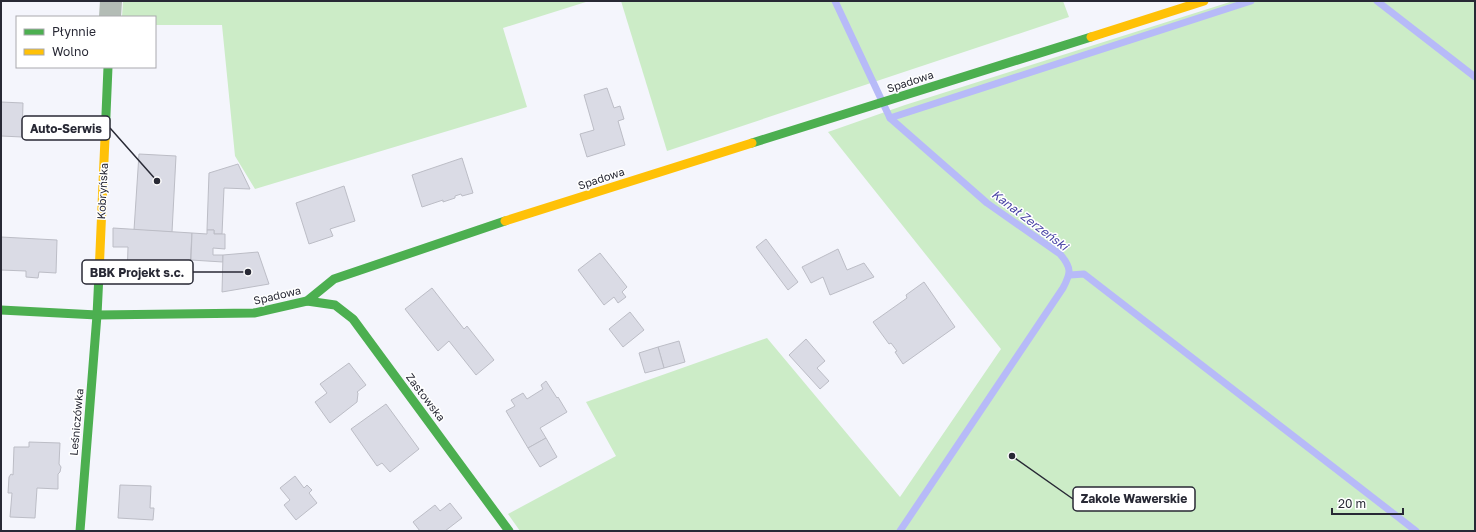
<svg xmlns="http://www.w3.org/2000/svg" width="1476" height="532" font-family="'Golos Text',sans-serif">
<style>
.green{fill:#ccecc7}
.lines{fill:none;stroke-linecap:round;stroke-linejoin:round}
.stream{stroke:#b7baf8;stroke-width:7}
.building{fill:#dadbe5;stroke:#bcbdc6}
.street{stroke:#b3bcb5;stroke-width:22}
.fast{stroke:#4caf50;stroke-width:9}
.slow{stroke:#ffc107;stroke-width:9}
.labels{text-anchor:middle;dominant-baseline:central;stroke-width:3;stroke-linejoin:round;paint-order:stroke}
.street-label{font-size:11px;fill:#282935;stroke:#fff}
.water-label{font-size:12px;font-style:italic;fill:#4843a4;stroke:#fff}
.leader{fill:none;stroke:#282935;stroke-width:1.5}
.callout-dot{fill:#282935;stroke:#fff;stroke-width:1.5}
.callout{fill:#fff;stroke:#282935;stroke-width:1.5}
.callout-label{font-size:12px;text-anchor:middle;font-weight:bold;fill:#282935}
</style>
<rect width="100%" height="100%" fill="#f4f5fc"/>
<g class="green">
<polygon points="123,1 589,1 503,28 527,107 255,189 235,156 222,25 155,25 155,17 122,17"/>
<polygon points="621,1 1063,1 1069,17 667,151"/>
<polygon points="1233,1 1475,1 1475,531 520,531 508,514 616,456 586,402 767,338 900,497 1001,349 828,132 905,105"/>
</g>
<g class="lines">
<g class="stream">
<path d="M835,1L890,118L987,203L1060,254C1072,268 1071,273 1063,288L900,531"/>
<polyline points="1377,1 1475,77"/>
<polyline points="890,118 1251,1"/>
<polyline points="1070,275 1084,274 1416,531"/>
</g>
</g>
<g class="building">
<polygon points="607,88 614,108 620,106 624,119 618,121 625,145 587,157 580,134 594,130 584,95"/>
<polygon points="1,102 23,103 22,137 1,136"/>
<polygon points="139,154 176,156 172,232 134,230"/>
<polygon points="462,158 473,193 462,196 461,194 455,196 455,198 443,202 443,200 422,207 412,175"/>
<polygon points="238,164 250,189 224,188 222,234 214,234 214,230 207,230 209,173"/>
<polygon points="344,186 355,221 330,229 333,236 309,244 296,203"/>
<polygon points="113,228 192,233 189,284 127,280 128,247 113,247"/>
<polygon points="207,230 214,230 214,234 225,234 225,249 213,248 213,255 223,255 223,262 191,260 192,233 207,234"/>
<polygon points="1,237 57,240 56,273 39,272 38,278 26,277 26,271 1,270"/>
<polygon points="766,239 798,282 788,290 756,247"/>
<polygon points="838,249 847,270 864,263 874,277 830,295 823,277 811,283 802,267"/>
<polygon points="258,252 269,284 222,292 223,255"/>
<polygon points="600,253 627,287 622,292 626,297 618,303 614,297 604,305 578,270"/>
<polygon points="924,282 955,327 903,364 895,352 897,351 891,343 889,344 873,322 907,298 906,295"/>
<polygon points="432,288 464,329 467,326 494,360 476,375 449,341 438,351 405,309"/>
<polygon points="630,312 644,330 623,347 609,329"/>
<polygon points="806,339 825,361 817,368 829,381 820,389 789,355"/>
<polygon points="679,341 685,362 664,368 658,347"/>
<polygon points="658,347 664,368 645,373 639,353"/>
<polygon points="349,363 366,385 357,392 358,393 357,402 330,423 315,402 327,393 320,384"/>
<polygon points="546,381 557,398 558,397 567,412 540,428 546,438 528,448 506,411 515,406 511,400 523,393 527,399 543,389 541,385"/>
<polygon points="386,404 419,449 390,472 382,463 377,466 351,429"/>
<polygon points="546,438 557,457 540,467 528,448"/>
<polygon points="29,442 60,443 59,464 61,467 60,472 58,474 58,489 37,488 35,518 10,517 12,493 8,493 9,477 11,474 13,475 14,447 29,447"/>
<polygon points="295,476 304,488 307,485 312,490 309,493 317,503 296,520 284,505 290,500 280,488"/>
<polygon points="120,485 151,486 150,508 154,508 153,520 118,518"/>
<polygon points="450,503 462,518 445,531 420,531 413,522 435,505 440,511"/>
</g>
<g class="lines">
<polyline class="street" points="110,17 111,1"/>
<g class="fast">
<polyline points="105,138 108,67"/>
<polyline points="752,143 1091,37"/>
<polyline points="307,301 335,305 353,319 509,531"/>
<polyline points="1,310 97,315 254,313 307,301 334,279 505,221"/>
<polyline points="80,531 97,315 99,274"/>
</g>
<g class="slow">
<polyline points="1091,37 1204,1"/>
<polyline points="505,221 752,143"/>
<polyline points="99,274 105,138"/>
</g>
</g>
<g class="labels">
<g class="street-label">
<text transform="translate(910 81) rotate(-18)">Spadowa</text>
<text transform="translate(601 178) rotate(-18)">Spadowa</text>
<text transform="translate(102 191) rotate(-87)">Kobryńska</text>
<text transform="translate(277 295) rotate(-13)">Spadowa</text>
<text transform="translate(426 397) rotate(53)">Zastowska</text>
<text transform="translate(76 422) rotate(-85)">Leśniczówka</text>
</g>
<g class="water-label">
<text transform="translate(1030 220) rotate(37)">Kanał Zerzeński</text>
</g>
</g>
<path class="leader" d="M157 181L110 128M248 272L193 272M1012 456L1073 499"/>
<g class="callout-dot">
<circle cx="157" cy="181" r="4"/>
<circle cx="248" cy="272" r="4"/>
<circle cx="1012" cy="456" r="4"/>
</g>
<g class="callout">
<rect x="22" y="116" width="88" height="24" rx="4"/>
<rect x="82" y="260" width="111" height="24" rx="4"/>
<rect x="1073" y="487" width="122" height="24" rx="4"/>
</g>
<g class="callout-label">
<text x="66" y="133">Auto-Serwis</text>
<text x="137" y="277">BBK Projekt s.c.</text>
<text x="1134" y="503">Zakole Wawerskie</text>
</g>
<rect width="1476" height="532" fill="none" stroke="#282935" stroke-width="4"/>
<rect x="16" y="16" width="140" height="52" fill="#ffffff" stroke="#a9a9ae"/>
<rect x="24" y="29" width="20" height="6" fill="#4caf50" stroke="#a9a9ae"/>
<text x="52" y="36" font-size="12" fill="#282935">Płynnie</text>
<rect x="24" y="49" width="20" height="6" fill="#ffc107" stroke="#a9a9ae"/>
<text x="52" y="56" font-size="12" fill="#282935">Wolno</text>
<path d="M1332 508v6h71v-6" fill="none" stroke="#282935" stroke-width="2"/>
<text x="1338" y="508" font-size="12" fill="#282935" stroke="#ffffff" stroke-width="3" paint-order="stroke">20 m</text>
</svg>
